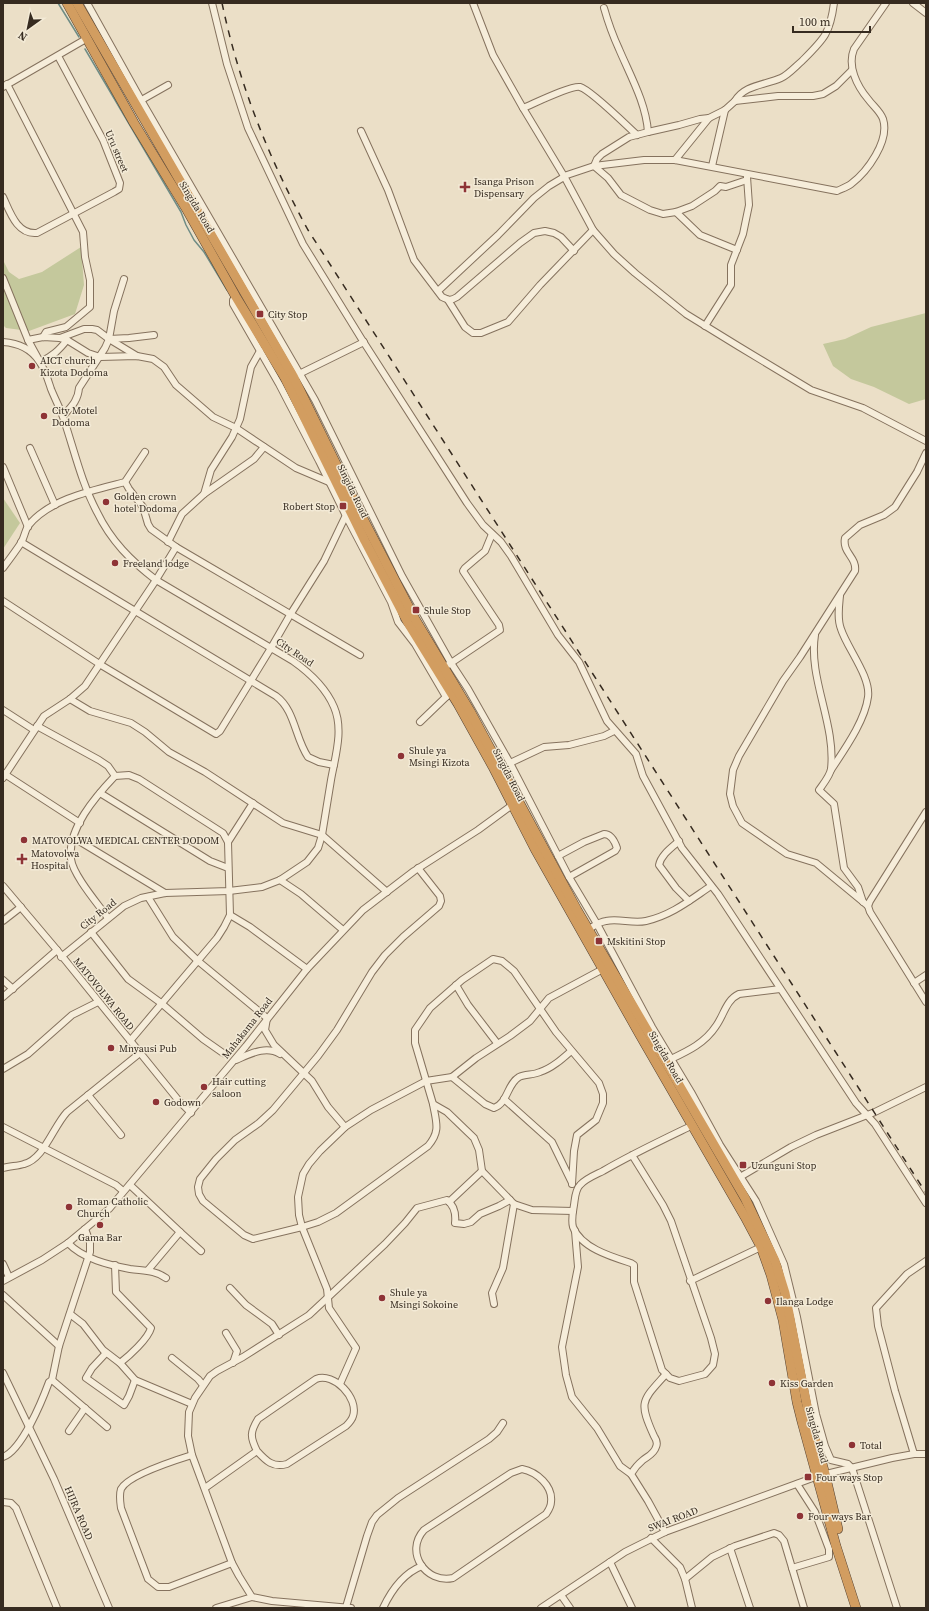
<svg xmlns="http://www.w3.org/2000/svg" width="929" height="1611" font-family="'Source Serif 4',serif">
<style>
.green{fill:#c4c89c}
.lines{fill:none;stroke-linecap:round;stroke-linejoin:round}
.stream{stroke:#6f8c85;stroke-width:1.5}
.minor-casing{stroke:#85725e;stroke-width:8}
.highway-casing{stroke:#534132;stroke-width:10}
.minor{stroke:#f6edda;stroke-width:6}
.highway{stroke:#d29d60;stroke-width:9}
.rail{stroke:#362b20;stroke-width:1.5;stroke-dasharray:7 7;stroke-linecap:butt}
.poi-dot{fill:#8e3336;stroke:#f3ead6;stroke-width:1.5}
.labels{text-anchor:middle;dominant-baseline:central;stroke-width:3;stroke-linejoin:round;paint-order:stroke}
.street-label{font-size:10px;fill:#362b20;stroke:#f3ead6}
.poi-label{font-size:10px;fill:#362b20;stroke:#f3ead6;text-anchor:start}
</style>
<rect width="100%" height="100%" fill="#ebdfc7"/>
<g class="green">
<polygon points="81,247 84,285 75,314 29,331 6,328 3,325 3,260 9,272 19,279 42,272"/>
<polygon points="926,313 926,399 909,404 874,387 851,379 833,366 823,344 845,339 871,327"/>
<polygon points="3,498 20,523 3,549"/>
</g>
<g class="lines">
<g class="stream">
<polyline points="58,3 79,37"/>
<polyline points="85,49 181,212 186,225 194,240 204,252 227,290"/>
</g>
<defs>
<g id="minor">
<polyline points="87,3 141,100 315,400 402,576 451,663 468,689 510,763 569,877 597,924 652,1027 691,1092 720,1145 756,1201 784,1264 797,1317 816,1414 825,1446 831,1460 848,1464 852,1468 897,1608"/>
<polyline points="212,3 227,64 248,128 303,244 361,338 467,503 483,525 501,542 511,556 558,635 579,662 607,721 636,754 643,776 682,848 718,894 856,1103 875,1124 926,1203"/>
<polyline points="473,3 493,55 523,108 564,176 593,230 614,254 635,273 686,314 738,346 811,390 863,408 926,441"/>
<polyline points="913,3 926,13"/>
<path d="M604,8C608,22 613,36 619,49C630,75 646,103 648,132"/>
<polyline points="7,84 83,232 85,257 90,280 90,307 66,327 46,332 43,337"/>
<polyline points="3,87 86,39"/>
<path d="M735,101C744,85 765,85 781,78C788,75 796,66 802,61C824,39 830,34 834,3"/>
<polyline points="138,102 168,85"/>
<path d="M523,108C533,104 572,85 580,87C591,90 627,126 637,135"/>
<polyline points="709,118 700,119 679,125 648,132 629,137 602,154 597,159 594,166 608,178 621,195 650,210 663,214 676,212 692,206 715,191 720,186 726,187 747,180"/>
<path d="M361,131L388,190L414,260L442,297C448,300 451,301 457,297L520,243L534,233L545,231L554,233L561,237L574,251"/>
<polyline points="675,160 709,118 725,110 735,101 778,96 813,96 823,94 836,86 852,70"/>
<polyline points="712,166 725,110"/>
<path d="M564,176L594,166L644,160H675L837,191C841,189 847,187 851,184C867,172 890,141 883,119C880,111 873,106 868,99C857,86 847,66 854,49L886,3"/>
<path d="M3,197C10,212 17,235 37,233L114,192L119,189L120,183L103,140L58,56"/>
<polyline points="676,212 700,235 737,250"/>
<path d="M3,278L28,340L40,362C52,357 59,350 67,340"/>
<polyline points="438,291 498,235 534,198 549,186 564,177"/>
<polyline points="236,297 233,300 233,304 279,384 319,461 346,516 391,602 398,622 415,644 446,697"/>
<polyline points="448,300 465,327 473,333 481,333 508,322 540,285 593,230"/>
<polyline points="705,326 731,285 731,265 743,234 749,205 747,177"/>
<polyline points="60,338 67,340 88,353 100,357 137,356 153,359 164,367 176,385 213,417 236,428 296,468 329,482"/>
<polyline points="109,339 129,338 154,335"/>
<polyline points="28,340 43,337 60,338 84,329 92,329 97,330 109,339 137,356"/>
<path d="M3,342C18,343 31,349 39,361C45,369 48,380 51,389C55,399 60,408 63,417C74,449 81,482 97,512C111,541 131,561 156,580L293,661C310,673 326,688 334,707C344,730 335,757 331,780C328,798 325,817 322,835L318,848L307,862L280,880L262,887L229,891L165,893L141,898L124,906L61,957"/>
<polyline points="297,375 364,342"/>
<path d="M63,416C71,407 78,401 79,388L105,348L109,339L114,311L124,279"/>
<polyline points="30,448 55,505"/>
<polyline points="3,467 28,527"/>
<polyline points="125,482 129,489 143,507 148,524 151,529 176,547 360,655"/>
<polyline points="204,494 254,459 264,447"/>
<path d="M21,542L276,696C295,710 295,738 308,757L319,762L334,765"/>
<polyline points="168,542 182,514 204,494 211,470 232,437 240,419 251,367 260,351"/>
<path d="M3,568C9,560 15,552 21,543C24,538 25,531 28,526C49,499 94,490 125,482L145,452"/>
<polyline points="3,601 101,665 216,734 220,731 271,648 290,615 324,561 347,513 351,509"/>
<path d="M815,635C808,678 836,724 831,769C830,776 823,784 819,790L834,804L844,868L858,887L863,902"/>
<polyline points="448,665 500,630 499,625 463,571 465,568 485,551 492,534"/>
<polyline points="70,699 90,711 131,723 145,732 169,752 205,772 283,823 322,835 387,892"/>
<polyline points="3,710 34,730"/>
<polyline points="420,722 448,695"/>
<polyline points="37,726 99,760 108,766 115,776"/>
<polyline points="510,763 544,747 569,745 604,736 614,731"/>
<path d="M831,770C844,750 865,721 868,697C871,677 847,648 841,629C837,619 839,606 840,596"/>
<polyline points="3,773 80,823"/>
<polyline points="3,778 44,716 70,699 85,686 156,580 176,547"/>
<polyline points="100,793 210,861 228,868"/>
<polyline points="926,812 870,901 868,906 870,912 926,1002"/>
<polyline points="74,838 165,893"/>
<path d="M679,841C671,848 661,855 659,865L676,888L689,901"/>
<polyline points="228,842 253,803"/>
<path d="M558,856L584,842L604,834C611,834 615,842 617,848L615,851L569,877"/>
<path d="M418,868L440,896L441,901L439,906L403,937L385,955L372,972L337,1030L318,1056L273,1110L259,1123L235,1140L216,1159L200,1179L198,1187L199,1194L203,1201L244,1235L253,1239L302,1227L318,1222L336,1213L428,1146C441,1131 436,1122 433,1104"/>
<polyline points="280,880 301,894 343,930"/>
<polyline points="3,886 57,950 179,1101 191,1113"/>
<polyline points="148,897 173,937 198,961 267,1018 265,1030 274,1045 312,1081 328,1107 345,1127"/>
<path d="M868,906L816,863L787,854L742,823L733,806L730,794L733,770L739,756L783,681L800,657L855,571C857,557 842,553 845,538L860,525L884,515L895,507L917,472L926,453"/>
<polyline points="230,915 250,927 307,969"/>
<path d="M108,918C98,904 73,875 71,859C67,829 96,796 115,776L129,775L139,779L223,833L228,842L230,915L224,927L217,938L130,1041"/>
<polyline points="3,921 21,907"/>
<path d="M589,929C594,926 599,922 606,921C619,918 632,924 646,921C672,915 690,900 711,886"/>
<polyline points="91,932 128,979 161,1003 203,1039 223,1053"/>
<polyline points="3,980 13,989"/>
<polyline points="914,983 926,975"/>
<polyline points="456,985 468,1005 497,1043"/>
<polyline points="3,997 57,950"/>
<path d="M671,1059C688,1051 705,1043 716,1026C724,1015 726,1000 739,994L780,989"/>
<path d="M236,1060C250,1054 266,1045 280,1054"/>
<polyline points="3,1069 28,1054 72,1015 98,1002"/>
<path d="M452,1077L485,1104L494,1108C508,1103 507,1084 519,1077C525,1074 534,1075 540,1072C552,1068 562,1059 571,1051"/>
<polyline points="88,1095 121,1135"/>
<polyline points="504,1099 552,1142 572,1183"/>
<polyline points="3,1127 116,1185 123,1191"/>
<path d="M632,1155L663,1205L671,1221L711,1338L715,1354L713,1365L705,1374L679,1381L670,1378L662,1370L634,1282V1265L631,1263C612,1257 581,1248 573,1227C571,1220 573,1212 574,1205C575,1199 575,1190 580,1185C585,1179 595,1175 603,1171C632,1154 662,1140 693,1125"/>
<path d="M3,1168C10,1166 18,1166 24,1164C44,1159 53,1127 67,1112L140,1053"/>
<polyline points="740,1177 791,1147 816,1135 875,1112 926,1087"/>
<polyline points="572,1184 574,1151 577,1135 596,1120 603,1103 603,1094 599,1083 556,1032 514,971 502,961 493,959 462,980 430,1008 415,1030 415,1043 433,1104 447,1112 474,1138 479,1150 482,1171 514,1204 532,1210 573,1211"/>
<polyline points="130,1185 180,1232 148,1270"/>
<polyline points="449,1202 482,1171"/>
<polyline points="575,1231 578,1267 562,1347 566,1375 572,1397 597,1428 620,1466 631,1474"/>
<polyline points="180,1232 201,1251"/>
<path d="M68,1243C83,1259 109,1265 130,1269C143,1271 155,1270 166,1278"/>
<polyline points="3,1264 9,1277"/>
<path d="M115,1265L116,1292L151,1328C148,1339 129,1356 120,1363"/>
<polyline points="3,1281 42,1260 68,1243 109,1209 246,1046 307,969 363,910 414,871 478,830 515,803"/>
<polyline points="690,1281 761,1247"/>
<polyline points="230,1288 246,1305 272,1324 279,1335"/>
<polyline points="3,1295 59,1346"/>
<polyline points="494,1304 492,1293 503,1268 514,1204"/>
<polyline points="70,1314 83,1324 103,1350 120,1363 135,1380 192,1404"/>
<polyline points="226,1333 237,1351 233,1363"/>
<polyline points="106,1353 92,1368 86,1378 124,1405 129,1396 135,1380"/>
<polyline points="172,1358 198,1379 203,1385"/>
<polyline points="3,1373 54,1479 109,1608"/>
<polyline points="52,1380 107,1427"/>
<polyline points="340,1384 356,1348 329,1308 327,1289 302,1227 299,1215 298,1197 303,1174 309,1164 320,1151 345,1127 371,1110 426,1081 452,1077 476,1058 510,1036 530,1021 549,998 603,969"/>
<polyline points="69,1431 85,1408"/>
<polyline points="914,1454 895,1391 878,1326 876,1308 907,1274 926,1261"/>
<path d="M192,1455C176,1460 128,1475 121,1489C119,1495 120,1501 121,1508L148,1579L158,1587H169L232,1563"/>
<path d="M3,1457C22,1450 42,1401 49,1382L52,1380L59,1346L90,1252V1242L85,1229"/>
<path d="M522,1469C537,1472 553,1486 551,1502C551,1507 548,1511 546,1514L453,1578C426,1584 404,1552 424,1530L511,1473Z"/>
<path d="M205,1488L257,1451C266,1461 273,1468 287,1464L346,1426C349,1423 352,1420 353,1416C359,1398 334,1372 316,1379L258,1419C250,1432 250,1437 257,1451"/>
<polyline points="3,1502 11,1503 16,1508 57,1608"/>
<path d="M665,1532L648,1501L631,1474C634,1469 638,1464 643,1460C648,1456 654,1454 656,1447C658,1443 656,1439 654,1436C638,1401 642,1401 666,1374"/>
<polyline points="651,1538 680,1567 685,1579 692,1608"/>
<polyline points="730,1548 750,1608"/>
<polyline points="610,1562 632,1608"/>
<polyline points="792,1568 829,1557 829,1549 815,1512 797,1484"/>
<polyline points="685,1579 712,1557 735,1546 774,1533 779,1535 784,1541 804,1608"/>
<polyline points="561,1595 570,1608"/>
<polyline points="346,1607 367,1536 372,1522 377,1515 398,1498 489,1439 497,1432 503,1423"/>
<polyline points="216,1608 252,1597"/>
<path d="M351,1608L272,1601L252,1597L239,1576L232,1563L192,1455L188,1436L189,1412L195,1398L210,1376L217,1371L243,1357L309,1315L385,1244L405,1223L417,1208L447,1200C455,1206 456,1214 455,1223L464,1224L471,1222L480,1214L499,1206L510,1200"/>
<path d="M383,1608C391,1591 404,1573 422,1566"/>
<polyline points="541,1608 625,1552 665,1532 818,1476 892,1458 914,1454 926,1454"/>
</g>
<g id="highway">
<polyline points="67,3 134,123 187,210 236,297 285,378 365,541 408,623 458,704 493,767 535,849 640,1035 745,1217 761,1247 771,1275 783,1320 797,1402 802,1422 836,1546 856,1608"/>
<polyline points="77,3 293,376 357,507 415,619 470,711 577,910 745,1198 775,1261 785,1293 810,1421 825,1474 838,1529"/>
</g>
</defs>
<use href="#minor" class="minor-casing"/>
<use href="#highway" class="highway-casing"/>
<use href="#minor" class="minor"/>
<use href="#highway" class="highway"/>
<path class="rail" d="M222,3C239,84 268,157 308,230L926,1193"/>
</g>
<g class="poi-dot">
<path d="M463 181h4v4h4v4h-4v4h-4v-4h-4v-4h4z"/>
<rect x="256" y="310" width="8" height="8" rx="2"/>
<circle cx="32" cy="366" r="4"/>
<circle cx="44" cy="416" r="4"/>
<circle cx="106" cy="502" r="4"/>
<rect x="339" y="502" width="8" height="8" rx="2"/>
<circle cx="115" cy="563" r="4"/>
<rect x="412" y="606" width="8" height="8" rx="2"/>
<circle cx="401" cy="756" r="4"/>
<circle cx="24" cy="840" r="4"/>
<path d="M20 853h4v4h4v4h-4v4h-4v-4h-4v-4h4z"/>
<rect x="595" y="937" width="8" height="8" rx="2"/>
<circle cx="111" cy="1048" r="4"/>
<circle cx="204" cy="1087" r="4"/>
<circle cx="156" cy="1102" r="4"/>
<rect x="739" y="1161" width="8" height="8" rx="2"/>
<circle cx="69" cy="1207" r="4"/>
<circle cx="100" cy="1225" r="4"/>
<circle cx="382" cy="1298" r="4"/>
<circle cx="768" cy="1301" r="4"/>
<circle cx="772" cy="1383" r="4"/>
<circle cx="852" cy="1445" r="4"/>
<rect x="804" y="1473" width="8" height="8" rx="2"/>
<circle cx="800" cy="1516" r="4"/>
</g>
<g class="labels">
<g class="street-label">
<text transform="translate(117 151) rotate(67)">Uru street</text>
<text transform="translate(197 207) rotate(59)">Singida Road</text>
<text transform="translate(353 491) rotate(64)">Singida Road</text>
<text transform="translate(295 652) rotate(34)">City Road</text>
<text transform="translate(509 775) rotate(63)">Singida Road</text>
<text transform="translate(98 914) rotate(-38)">City Road</text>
<text transform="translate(104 994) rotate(51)">MATOVOLWA ROAD</text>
<text transform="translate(247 1028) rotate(-52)">Mahakama Road</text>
<text transform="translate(666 1057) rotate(60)">Singida Road</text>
<text transform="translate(817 1435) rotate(74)">Singida Road</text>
<text transform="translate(79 1513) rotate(67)">HIJRA ROAD</text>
<text transform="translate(673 1519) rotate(-21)">SWAI ROAD</text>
</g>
<g class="poi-label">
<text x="474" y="181">Isanga Prison<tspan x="474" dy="12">Dispensary</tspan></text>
<text x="268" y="314">City Stop</text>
<text x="40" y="360">AICT church<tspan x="40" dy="12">Kizota Dodoma</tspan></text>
<text x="52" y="410">City Motel<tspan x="52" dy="12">Dodoma</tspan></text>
<text x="114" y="496">Golden crown<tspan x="114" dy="12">hotel Dodoma</tspan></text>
<text x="335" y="506" text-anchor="end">Robert Stop</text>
<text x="123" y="563">Freeland lodge</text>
<text x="424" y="610">Shule Stop</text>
<text x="409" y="750">Shule ya<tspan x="409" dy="12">Msingi Kizota</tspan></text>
<text x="32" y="840">MATOVOLWA MEDICAL CENTER DODOM</text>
<text x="31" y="853">Matovolwa<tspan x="31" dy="12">Hospital</tspan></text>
<text x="607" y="941">Mskitini Stop</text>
<text x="119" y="1048">Mnyausi Pub</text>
<text x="212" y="1081">Hair cutting<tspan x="212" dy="12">saloon</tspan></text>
<text x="164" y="1102">Godown</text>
<text x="751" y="1165">Uzunguni Stop</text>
<text x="77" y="1201">Roman Catholic<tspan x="77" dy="12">Church</tspan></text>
<text x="100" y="1237" text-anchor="middle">Gama Bar</text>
<text x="390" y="1292">Shule ya<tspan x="390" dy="12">Msingi Sokoine</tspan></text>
<text x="776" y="1301">Ilanga Lodge</text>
<text x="780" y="1383">Kiss Garden</text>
<text x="860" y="1445">Total</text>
<text x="816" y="1477">Four ways Stop</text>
<text x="808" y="1516">Four ways Bar</text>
</g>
</g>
<rect width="929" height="1611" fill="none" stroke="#362b20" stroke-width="8"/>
<g transform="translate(28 28) rotate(213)" stroke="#f3ead6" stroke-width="3" paint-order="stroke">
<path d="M0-3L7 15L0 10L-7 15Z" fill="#362b20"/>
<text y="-6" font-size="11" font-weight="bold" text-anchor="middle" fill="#362b20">N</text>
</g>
<path d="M793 26v6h77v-6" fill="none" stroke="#362b20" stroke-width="2"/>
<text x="799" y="26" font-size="12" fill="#362b20" stroke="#f3ead6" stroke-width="3" paint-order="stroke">100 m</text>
</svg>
